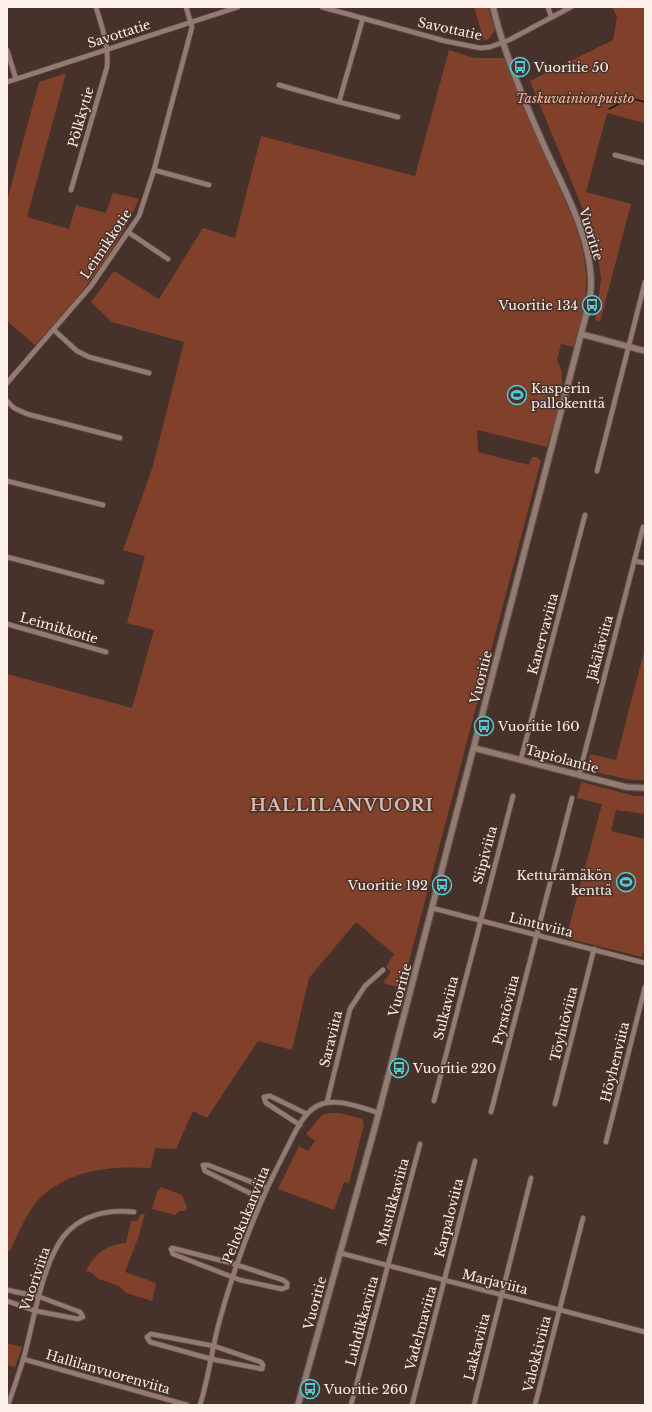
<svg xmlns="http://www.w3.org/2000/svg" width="652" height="1412" font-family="'Libre Baskerville',serif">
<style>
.green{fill:#814029}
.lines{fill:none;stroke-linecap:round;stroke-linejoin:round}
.stream{stroke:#0d1e20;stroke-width:1.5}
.minor-casing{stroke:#63514b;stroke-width:6}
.tertiary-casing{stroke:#63514b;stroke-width:8}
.minor{stroke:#937a72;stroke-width:4.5}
.tertiary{stroke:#937a72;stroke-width:5.5}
.labels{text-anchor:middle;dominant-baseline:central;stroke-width:3;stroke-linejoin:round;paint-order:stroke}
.street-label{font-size:13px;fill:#fdefea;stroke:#47322b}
.poi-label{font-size:13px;fill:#fdefea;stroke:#47322b;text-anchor:start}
.park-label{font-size:13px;font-style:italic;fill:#fab69e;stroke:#47322b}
.district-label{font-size:17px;font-weight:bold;letter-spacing:1px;fill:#d5bbb2;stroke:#47322b}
</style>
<rect width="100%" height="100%" fill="#47322b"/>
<g class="green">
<polygon points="474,7 488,7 495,30 490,38 484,41"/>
<polygon points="612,7 645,7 645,123 607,113 586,192 631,204 600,322 595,320 601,279 596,241 530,81 613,40 617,17"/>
<path d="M449,50L474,58H503L505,60C519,92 531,126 546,158C561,193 581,228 585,266C589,292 581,322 574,347L561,344L557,360C571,383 553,423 547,447L477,430L478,452L529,465L532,457H537L541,461L402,988L383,983L391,972L386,967L394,954L356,922L309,978L292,1050L258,1041L207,1118L193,1111L176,1149L155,1148L151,1168C112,1166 72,1169 42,1196C28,1209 18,1234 10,1251H7V674L132,708L154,630L127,623L145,556L123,550L152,469L184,342L112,322L91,302L114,271L159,299L203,228L235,238L261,136L415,176Z"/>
<path d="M66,73L27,217L69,229L76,205L106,213L113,193L139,199C116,254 75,302 35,345L7,321V201L39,82Z"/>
<polygon points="645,648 645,780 632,780 590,771 587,766 590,754 616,760"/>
<polygon points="581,782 635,796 645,796 645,814 616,810 611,831 645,839 645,947 642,957 566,938 602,804 577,798"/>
<polygon points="330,1113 340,1113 362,1119 364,1125 349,1183 344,1182 334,1210 278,1189 299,1146 308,1151 315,1141 306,1134 322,1115"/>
<polygon points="161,1187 182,1195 187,1207 185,1211 180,1211 175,1215 152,1209 157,1192"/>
<path d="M141,1214H145L138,1238L125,1272L156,1283L152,1301L126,1293L119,1286L99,1279L92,1273L86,1271C95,1253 106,1245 126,1243L131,1221H137Z"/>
<polygon points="7,1343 22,1347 15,1367 7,1365"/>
</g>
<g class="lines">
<polyline class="stream" points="609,109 630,98 645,102"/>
<defs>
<g id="minor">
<polyline points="322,7 445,41 480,48 490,47 509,40 571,7"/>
<polyline points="548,7 551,16"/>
<polyline points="7,50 16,79"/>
<polyline points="7,82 238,7"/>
<polyline points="279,85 339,102 363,18"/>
<polyline points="339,102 398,117"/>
<polyline points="615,155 645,163"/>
<polyline points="154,170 209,185"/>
<path d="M71,190L107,67C109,46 102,27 96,7"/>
<polyline points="128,232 168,259"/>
<polyline points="54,330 77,351 89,357 149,373"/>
<polyline points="7,383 91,286 139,216 154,170 192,27 186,7"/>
<polyline points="7,401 14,408 27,414 120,438"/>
<polyline points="597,471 645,282"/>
<polyline points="7,481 103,505"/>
<polyline points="7,557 102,582"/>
<polyline points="634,561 645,563"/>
<polyline points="7,624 106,652"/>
<polyline points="521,759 585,515"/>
<polyline points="579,775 643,527"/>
<polyline points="432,908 645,963"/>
<polyline points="434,1101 513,796"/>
<polyline points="327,1102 350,1009 365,986 383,970"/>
<polyline points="555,1104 594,949"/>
<polyline points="491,1112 572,798"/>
<polyline points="300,1125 266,1103 264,1097 270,1096 307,1114"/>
<polyline points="606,1142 645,987"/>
<polyline points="262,1199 205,1171 203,1165 208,1165 267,1188"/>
<polygon points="172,1248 231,1263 283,1280 287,1283 287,1287 282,1289 240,1280 173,1254 171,1249"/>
<polyline points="340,1253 645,1332"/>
<polyline points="7,1290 40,1297 80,1312 83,1317 78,1319 36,1311 7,1301"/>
<polygon points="151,1334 214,1346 261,1362 263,1365 262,1369 211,1359 150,1342 147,1337"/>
<polyline points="23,1359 187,1405"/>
<path d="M8,1405C14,1388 20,1371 25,1353C34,1319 42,1266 63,1237C80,1215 108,1209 134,1212"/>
<path d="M200,1405C209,1377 212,1347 220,1319C236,1261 258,1203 286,1150C294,1135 302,1114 317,1106C335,1096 361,1108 379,1113"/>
<polyline points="351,1405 420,1144"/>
<polyline points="412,1405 475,1161"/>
<polyline points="474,1405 531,1178"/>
<polyline points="535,1405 583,1218"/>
</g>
<g id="tertiary">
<polyline points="581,334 645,351"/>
<polyline points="474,748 626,787 645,788"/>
<path d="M298,1405L375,1127L587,311C588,303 591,295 591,287C592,235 562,187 542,141C523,98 504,53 493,7"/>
</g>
</defs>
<use href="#minor" class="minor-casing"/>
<use href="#tertiary" class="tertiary-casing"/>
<use href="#minor" class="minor"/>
<use href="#tertiary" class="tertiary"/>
</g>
<defs>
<symbol id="bus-ring" viewBox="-11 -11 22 22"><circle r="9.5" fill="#47322b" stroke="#52cbd7" stroke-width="1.5"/><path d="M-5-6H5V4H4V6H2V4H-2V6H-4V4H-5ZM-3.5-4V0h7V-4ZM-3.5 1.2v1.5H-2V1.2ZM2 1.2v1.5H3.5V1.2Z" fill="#52cbd7"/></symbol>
<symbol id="stadium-ring" viewBox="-11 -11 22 22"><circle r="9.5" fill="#47322b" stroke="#52cbd7" stroke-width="1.5"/><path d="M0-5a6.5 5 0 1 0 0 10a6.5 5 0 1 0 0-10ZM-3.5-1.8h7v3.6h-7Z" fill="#52cbd7"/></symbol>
</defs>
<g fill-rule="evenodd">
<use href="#bus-ring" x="509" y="56" width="22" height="22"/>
<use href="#bus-ring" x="581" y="294" width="22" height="22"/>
<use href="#stadium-ring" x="506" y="384" width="22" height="22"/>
<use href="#bus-ring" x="473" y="715" width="22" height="22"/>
<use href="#stadium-ring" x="615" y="871" width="22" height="22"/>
<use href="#bus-ring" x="431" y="874" width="22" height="22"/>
<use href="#bus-ring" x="388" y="1057" width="22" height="22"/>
<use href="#bus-ring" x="299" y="1378" width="22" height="22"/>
</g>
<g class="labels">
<g class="street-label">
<text transform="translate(450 29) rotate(12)">Savottatie</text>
<text transform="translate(119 34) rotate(-18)">Savottatie</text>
<text transform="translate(81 117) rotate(-74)">Pölkkytie</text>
<text transform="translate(591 234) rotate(73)">Vuoritie</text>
<text transform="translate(106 244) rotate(-56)">Leimikkotie</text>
<text transform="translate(59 628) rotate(16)">Leimikkotie</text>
<text transform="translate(543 634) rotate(-75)">Kanervaviita</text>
<text transform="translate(600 648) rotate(-75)">Jäkäläviita</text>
<text transform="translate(481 677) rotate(-76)">Vuoritie</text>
<text transform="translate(562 759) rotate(15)">Tapiolantie</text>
<text transform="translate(485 855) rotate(-75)">Siipiviita</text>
<text transform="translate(541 925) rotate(14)">Lintuviita</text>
<text transform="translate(400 990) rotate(-75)">Vuoritie</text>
<text transform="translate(446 1008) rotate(-76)">Sulkaviita</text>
<text transform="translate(506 1010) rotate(-76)">Pyrstöviita</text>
<text transform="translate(564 1024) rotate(-76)">Töyhtöviita</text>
<text transform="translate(331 1039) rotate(-76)">Saraviita</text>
<text transform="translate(615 1062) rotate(-76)">Höyhenviita</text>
<text transform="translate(393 1202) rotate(-75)">Mustikkaviita</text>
<text transform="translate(246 1215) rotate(-68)">Peltokukanviita</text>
<text transform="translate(449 1218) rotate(-76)">Karpaloviita</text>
<text transform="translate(35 1279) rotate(-71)">Vuoriviita</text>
<text transform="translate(495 1282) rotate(14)">Marjaviita</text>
<text transform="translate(315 1303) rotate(-75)">Vuoritie</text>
<text transform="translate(362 1321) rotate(-75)">Luhdikkaviita</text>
<text transform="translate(421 1328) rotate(-75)">Vadelmaviita</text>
<text transform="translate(477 1347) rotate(-76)">Lakkaviita</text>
<text transform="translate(537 1354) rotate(-76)">Valokkiviita</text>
<text transform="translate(108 1372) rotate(16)">Hallilanvuorenviita</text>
</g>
<g class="poi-label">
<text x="534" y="67">Vuoritie 50</text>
<text x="578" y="305" text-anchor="end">Vuoritie 134</text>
<text x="531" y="388">Kasperin<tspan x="531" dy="15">pallokenttä</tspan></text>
<text x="498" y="726">Vuoritie 160</text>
<text x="612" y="875" text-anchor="end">Ketturämäkön<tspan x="612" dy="15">kenttä</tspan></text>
<text x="428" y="885" text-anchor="end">Vuoritie 192</text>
<text x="413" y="1068">Vuoritie 220</text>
<text x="324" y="1389">Vuoritie 260</text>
</g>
<g class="park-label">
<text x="575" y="98">Taskuvainionpuisto</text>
</g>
<g class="district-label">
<text x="342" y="805">HALLILANVUORI</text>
</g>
</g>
<rect width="652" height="1412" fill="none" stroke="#fdefea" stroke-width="16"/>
</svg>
